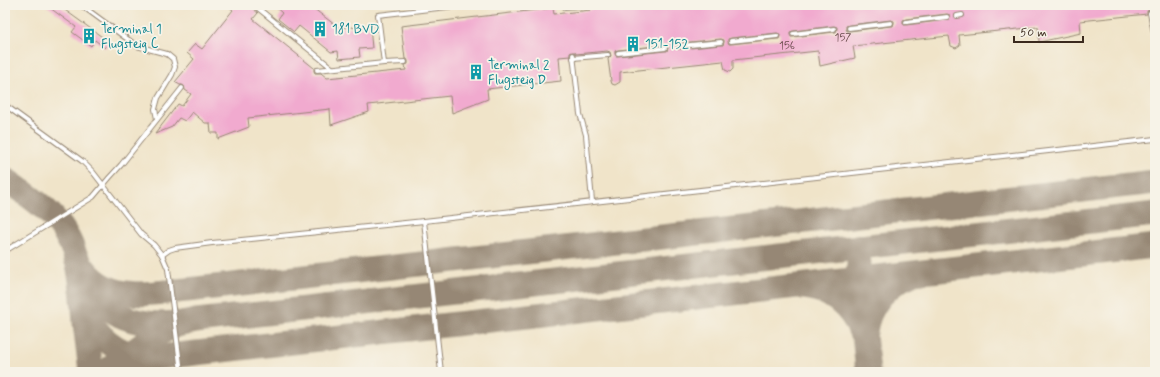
<svg xmlns="http://www.w3.org/2000/svg" width="1160" height="377" font-family="Mynerve,sans-serif">
<style>
.lines{fill:none;stroke-linecap:round;stroke-linejoin:round}
.taxiway{stroke:#968774;stroke-width:25}
.building{fill:#f1aacf;fill-rule:evenodd}
.service-casing{stroke:#968774;stroke-width:6}
.service{stroke:#fff;stroke-width:4}
.labels{text-anchor:middle;dominant-baseline:central;stroke-width:3.5;stroke-linejoin:round;paint-order:stroke}
.number-label{font-size:11px;fill:#684a4a}
.culture-label{font-size:13px;fill:#0d838f;stroke:#f7f3e8;text-anchor:start}
</style>
<rect width="100%" height="100%" fill="#f7f3e8"/>
<filter id="ink" filterUnits="userSpaceOnUse"><feTurbulence type="fractalNoise" baseFrequency=".025" numOctaves="2"/><feDisplacementMap in="SourceGraphic" scale="8" xChannelSelector="R" yChannelSelector="G"/><feConvolveMatrix kernelMatrix="1 2 1 2 8 2 1 2 1" color-interpolation-filters="sRGB"/></filter>
<filter id="wash" filterUnits="userSpaceOnUse"><feTurbulence type="fractalNoise" baseFrequency=".012" numOctaves="4" result="noise"/><feDisplacementMap in="SourceGraphic" scale="16" xChannelSelector="R" yChannelSelector="G"/><feGaussianBlur stdDeviation="0.9" result="paint"/><feColorMatrix in="noise" values="0 0 0 0 0 0 0 0 0 0 0 0 0 0 0 0 0 1.4 0 .05"/><feComposite in="paint" operator="in"/></filter>
<g filter="url(#wash)">
<rect width="100%" height="100%" fill="#f0e4c9"/>
<g class="lines">
<g class="taxiway">
<path d="M5,179C21,191 40,202 53,217C81,248 82,283 85,323C87,340 89,356 91,372"/>
<path d="M77,258C103,304 142,294 187,290L1155,182"/>
<polyline points="859,263 858,279 868,372"/>
<path d="M85,281C106,317 137,327 177,323"/>
<path d="M804,287C830,289 852,308 861,332"/>
<path d="M86,311C95,336 117,353 143,357"/>
<path d="M865,332C868,306 887,284 910,275"/>
<polyline points="121,364 131,360 160,357 1155,246"/>
<polyline points="105,372 157,334 177,325 196,321 1155,214"/>
</g>
</g>
<g id="blocks">
<g class="building">
<polygon points="46,5 58,5 109,42 105,48 95,40 91,46 72,32 76,27"/>
<path d="M227,5H251L252,8L258,13L253,19L314,68V71L315,73H321L327,78L406,70L405,65L408,64V61L407,59H405L401,26L553,8L554,14L591,10L590,8H592L593,5H1155V13H1154L1152,10H1150L1147,11V14L1080,21L1081,33L1039,42L1038,27L959,35L960,45L956,48L951,46L949,36L853,46L855,58L820,66L818,51L733,60V69L730,72L725,70L723,61L620,72V82L615,85L612,84L611,81L608,59L611,56L610,52L607,51L576,54L575,52H572L570,53V56L559,57L561,81L487,89L488,99L452,113L450,96L368,105L369,112L331,125L330,109L248,118L249,127L218,139V133H211L210,123H205L192,112L185,121L179,118L172,127L155,134L178,104L182,106L191,94L185,90L184,86L182,85H180L175,82L194,59L187,53L195,44L202,49L233,10ZM947,14L950,15V17L949,20H947L906,25H904L903,23V20L906,19ZM891,20L894,21V23L893,26H891L849,31H847L846,29V26L849,25ZM834,26L837,27V29L836,32H834L793,37H791L790,35V32L793,31ZM777,33L780,34V36L779,39H777L731,44H729L728,42V39L731,38ZM721,39L724,40V42L723,45H721L680,49H678L677,47V44L680,43ZM665,45L668,46V48L667,51H665L618,56H616L615,54V51L618,50Z"/>
<polygon points="273,5 309,5 339,28 352,27 355,28 370,27 372,48 359,49 360,57 339,59 338,51 331,52 299,26 294,32 278,19 282,13"/>
</g>
</g>
</g>
<g filter="url(#ink)">
<use href="#blocks" fill-opacity="0" stroke="#968774" stroke-width="1"/>
<g class="lines">
<defs>
<g id="service">
<polyline points="81,5 137,46 167,54 173,59 175,67 172,75 158,98 155,109 157,119"/>
<polyline points="254,5 332,68"/>
<polyline points="565,7 590,5"/>
<polyline points="1150,13 1155,38"/>
<polyline points="957,16 962,15"/>
<polyline points="906,22 947,17"/>
<polyline points="849,28 891,23"/>
<polyline points="793,34 834,29"/>
<polyline points="731,41 777,36"/>
<polyline points="680,46 721,42"/>
<polyline points="618,53 665,48"/>
<polyline points="573,55 580,114 586,135 592,201"/>
<polyline points="573,58 608,55"/>
<polyline points="405,62 384,63 378,15 464,5"/>
<polyline points="317,70 384,63"/>
<polyline points="5,105 82,161 93,172 141,234 154,245 162,255 168,269 181,372"/>
<polyline points="424,221 441,372"/>
<polyline points="5,251 93,197 110,177 121,165 182,88"/>
<polyline points="162,255 169,250 175,248 212,243 424,221 1155,139"/>
</g>
</defs>
<use href="#service" class="service-casing"/>
<use href="#service" class="service"/>
</g>
</g>
<defs>
<symbol id="building-bare" viewBox="-9 -9 18 18"><path d="M-4-6H4V6H1V3H-1V6H-4ZM-2.5-4.3h1.7v1.8h-1.7ZM.8-4.3h1.7v1.8H.8ZM-2.5-1h1.7V.8h-1.7ZM.8-1h1.7V.8H.8Z" fill="#0f9aa8" stroke="#f7f3e8" stroke-width="2.5" paint-order="stroke"/></symbol>
</defs>
<g fill-rule="evenodd">
<use href="#building-bare" x="309" y="18" width="22" height="22"/>
<use href="#building-bare" x="78" y="25" width="22" height="22"/>
<use href="#building-bare" x="622" y="33" width="22" height="22"/>
<use href="#building-bare" x="465" y="61" width="22" height="22"/>
</g>
<g class="labels">
<g class="number-label">
<text x="843" y="38">157</text>
<text x="787" y="46">156</text>
</g>
<g class="culture-label">
<text x="101" y="29">Terminal 1<tspan x="101" dy="15">Flugsteig C</tspan></text>
<text x="332" y="29">181 BVD</text>
<text x="645" y="44">151-152</text>
<text x="488" y="65">Terminal 2<tspan x="488" dy="15">Flugsteig D</tspan></text>
</g>
</g>
<rect width="1160" height="377" fill="none" stroke="#f7f3e8" stroke-width="20"/>
<path d="M1014 36v6h69v-6" fill="none" stroke="#3b2a1e" stroke-width="2"/>
<text x="1020" y="36" font-size="12" fill="#3b2a1e" stroke="#f7f3e8" stroke-width="3" paint-order="stroke">50 m</text>
</svg>
